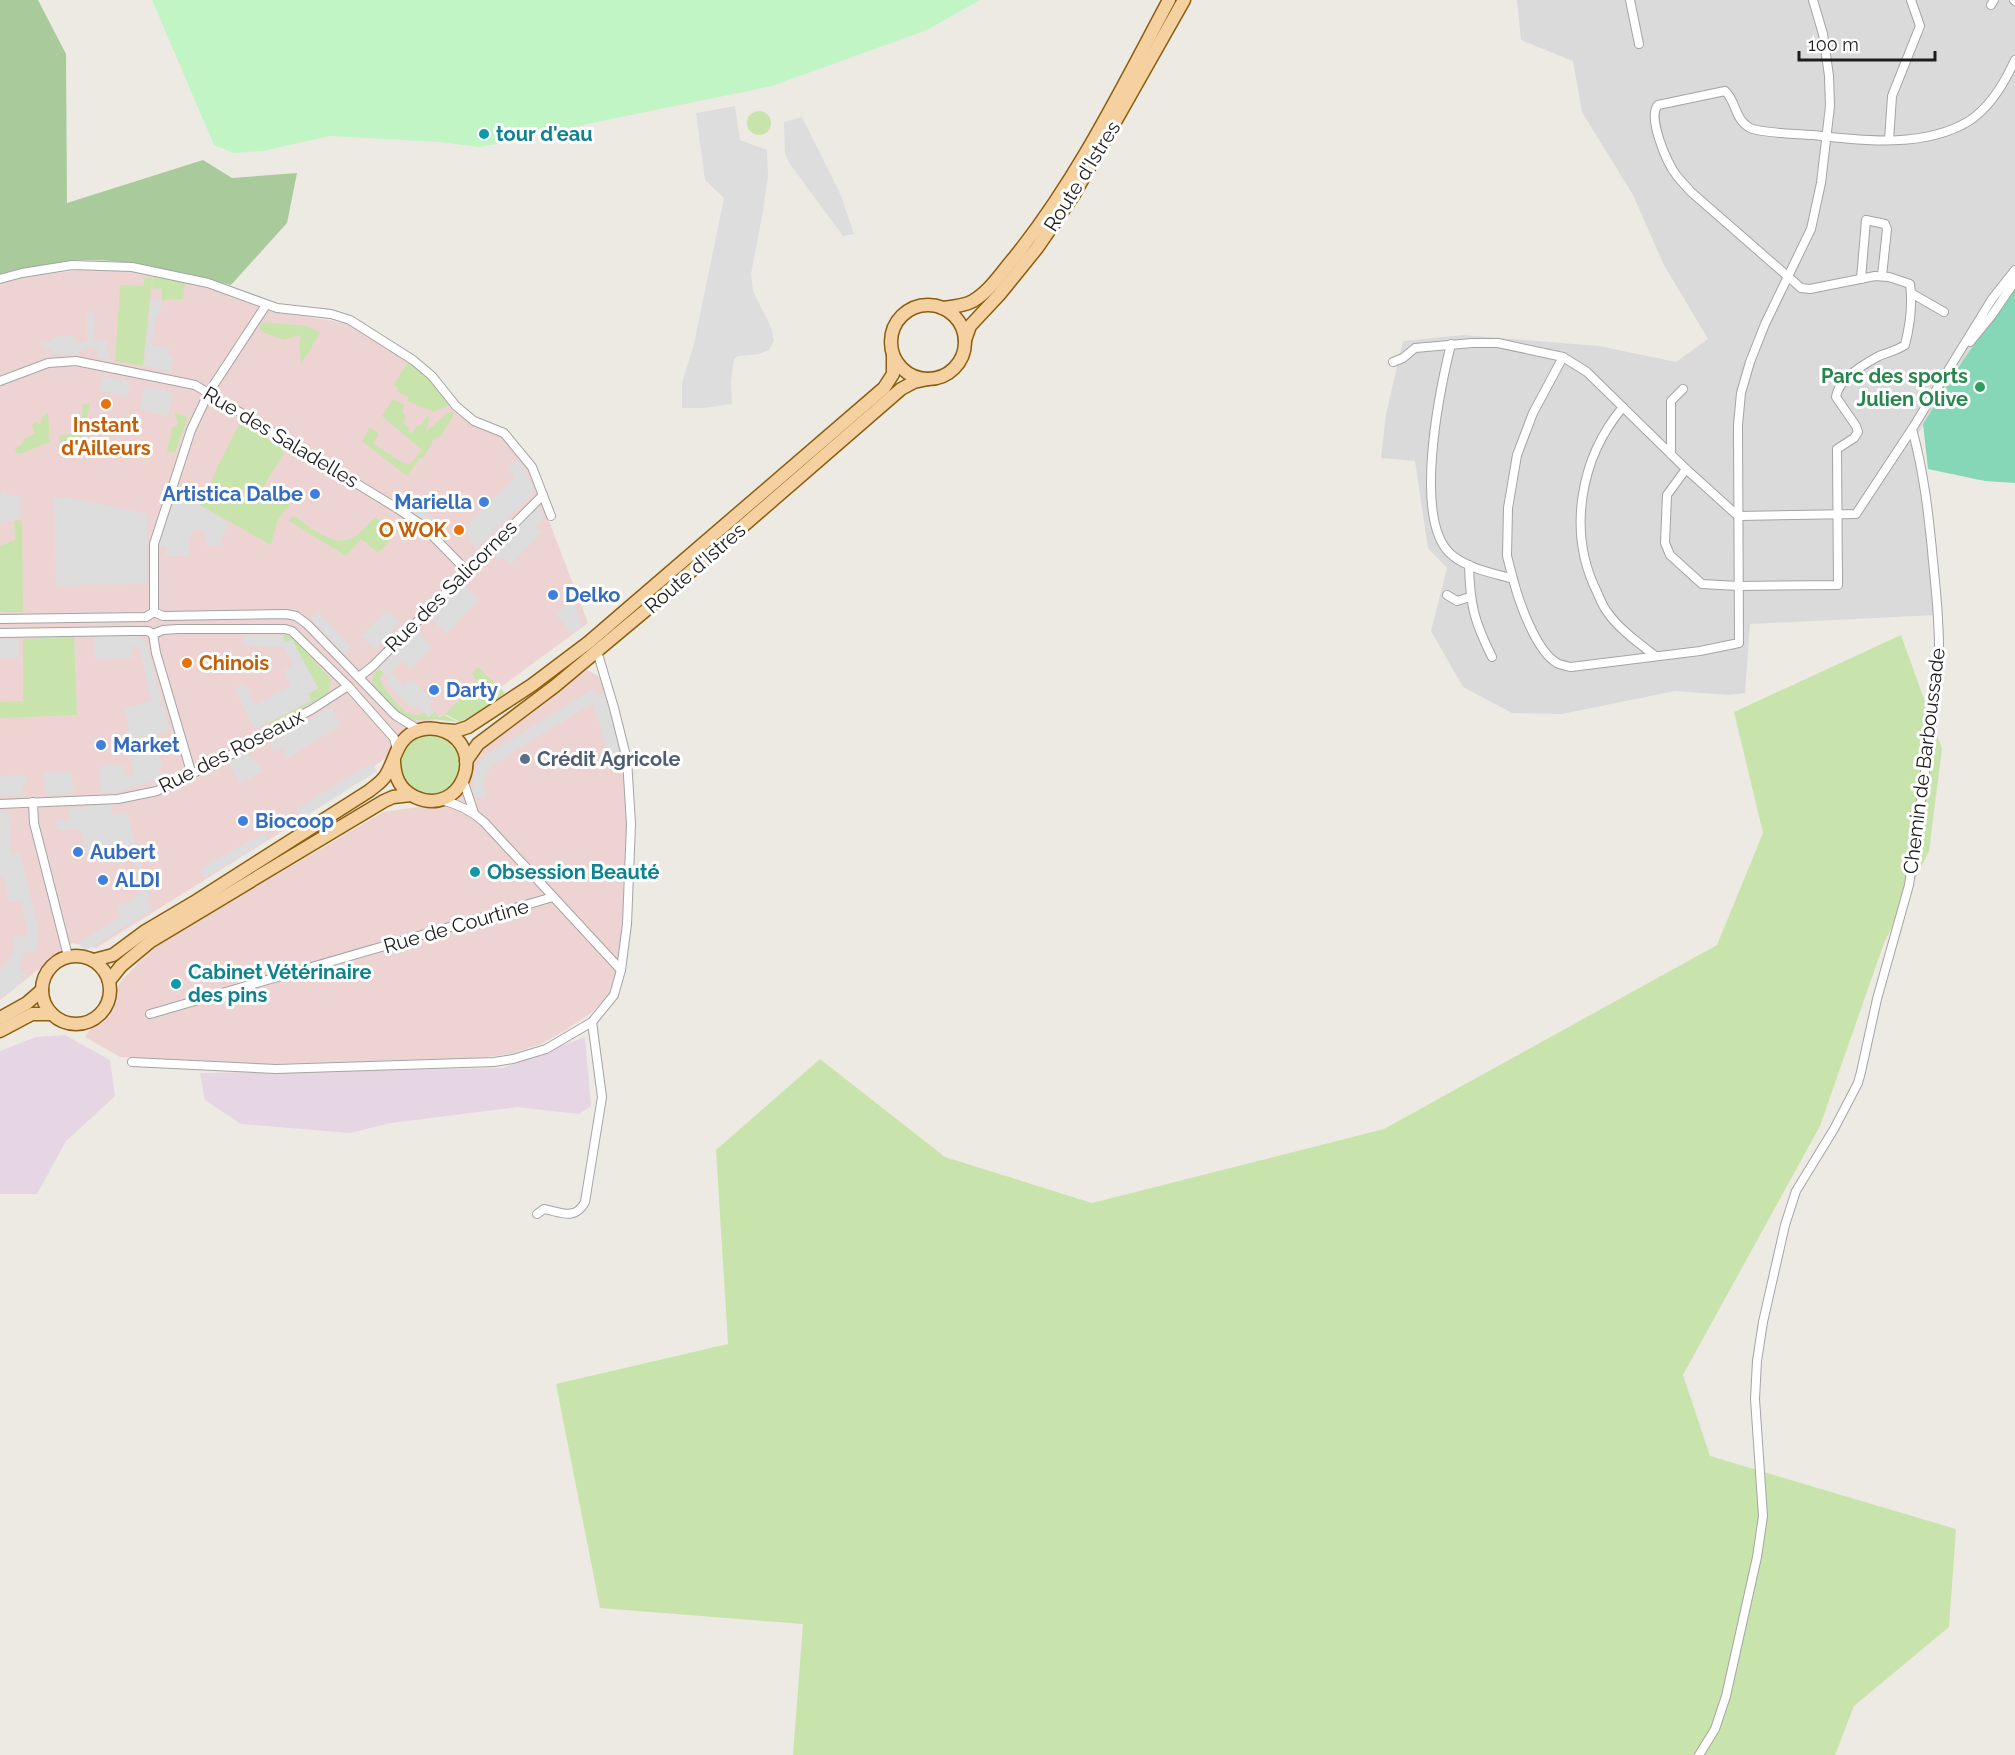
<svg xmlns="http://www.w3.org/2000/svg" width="2015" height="1755" font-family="Raleway,sans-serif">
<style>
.residential{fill:#dbdada}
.commercial{fill:#edd4d3}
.industrial{fill:#e6d5e3}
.grass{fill:#c8e4ac}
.forest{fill:#a9ca9b}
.park{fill:#c2f5c6}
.pitch{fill:#86d7b7}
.parking{fill:#ddd}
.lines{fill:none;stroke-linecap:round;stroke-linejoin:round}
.street-casing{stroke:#a4a4a4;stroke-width:10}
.primary-casing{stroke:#8b5f0b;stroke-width:15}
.street{stroke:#fff;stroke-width:8}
.primary{stroke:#f5d0a1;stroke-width:12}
.culture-dot{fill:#0f9aa8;stroke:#fff;stroke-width:2}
.leisure-dot{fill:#2e9e5b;stroke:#fff;stroke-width:2}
.food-dot{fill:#e8710a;stroke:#fff;stroke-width:2}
.shop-dot{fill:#3f7fe0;stroke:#fff;stroke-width:2}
.service-dot{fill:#5c6f8a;stroke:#fff;stroke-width:2}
.labels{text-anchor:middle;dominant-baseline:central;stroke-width:6;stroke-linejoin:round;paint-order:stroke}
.culture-label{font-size:20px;font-weight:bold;fill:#0d838f;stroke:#fff;text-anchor:start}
.street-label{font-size:20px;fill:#1d1d1d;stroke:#fff}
.leisure-label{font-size:20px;font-weight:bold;fill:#27864d;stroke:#fff;text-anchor:end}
.food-label{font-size:20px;font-weight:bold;fill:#c56008;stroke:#fff}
.shop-label{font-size:20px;font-weight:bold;fill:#366cbe;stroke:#fff;text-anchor:start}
.service-label{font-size:20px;font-weight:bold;fill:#4e5e75;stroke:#fff;text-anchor:start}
</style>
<rect width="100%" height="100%" fill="#edeae3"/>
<polygon class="residential" points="1517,0 2015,0 2015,299 1958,369 1913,442 1924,487 1934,615 1750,624 1745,693 1729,695 1675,691 1562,714 1512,713 1463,687 1431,631 1447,568 1428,548 1415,461 1381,458 1386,414 1403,341 1463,335 1599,346 1676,362 1708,339 1664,265 1633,195 1582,112 1573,61 1521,40"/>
<g class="commercial">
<polygon points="88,269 141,272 207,286 272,312 329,320 349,325 416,366 429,378 449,403 453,411 464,419 500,436 529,469 588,623 467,712 439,716 380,762 286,829 96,948 72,943 0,1000 0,283 23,277"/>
<polygon points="587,670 603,679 625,760 629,824 627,903 619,967 610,994 591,1013 567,1029 541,1044 511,1054 478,1058 275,1064 238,1064 120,1057 85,1037 122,980 142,959 161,943 383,812 455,802 482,747"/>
</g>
<g class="industrial">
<polygon points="65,1035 110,1060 115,1096 66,1141 37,1194 0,1194 0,1051 36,1037"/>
<polygon points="585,1037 591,1106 579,1114 517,1107 391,1123 350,1133 241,1124 205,1100 200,1073 503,1068"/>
</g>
<g class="grass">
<circle cx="759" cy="123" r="12"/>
<polygon points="153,275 185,282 183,299 162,300 162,289 152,288"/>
<polygon points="144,278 152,278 143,366 115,361 120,285 144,286"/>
<polygon points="263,322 308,326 320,333 301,364 299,341 301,340 299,335 284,340 262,332 259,327"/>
<polygon points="410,362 429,379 451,404 434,412 407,401 409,398 397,391 398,388 393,386 406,365"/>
<polygon points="393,399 404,405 403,412 406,417 403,423 409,428 408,431 411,433 418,425 421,426 427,416 430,418 426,432 447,413 452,412 454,414 441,436 434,439 423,458 420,458 407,476 362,441 370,427 379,434 373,444 403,463 410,464 422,450 382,416"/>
<polygon points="90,403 83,439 59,442 59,435 72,434 71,419 82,418 83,404"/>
<polygon points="48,412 50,442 20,454 16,453 15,448 21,445 25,438 35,434 32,424 36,422 40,424 42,418"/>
<polygon points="174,413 186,416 187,419 175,453 167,451 172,428 177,425 178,422"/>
<polygon points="241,421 286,450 263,487 290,504 277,521 271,545 198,504 207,495 217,468"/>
<path d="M293,516C311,526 332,549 354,537C362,532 369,523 375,517L398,532L378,553L361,539L346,556L289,521Z"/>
<polygon points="22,520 23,612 0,612 0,546 15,540 14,521"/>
<polygon points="284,634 294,638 330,678 331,684 327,693 273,726 269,723 311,701 308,694 318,688 292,640 284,643"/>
<polygon points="1901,635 1942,749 1929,851 1884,943 1820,1126 1683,1375 1710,1456 1956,1529 1949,1627 1854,1706 1835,1755 793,1755 803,1624 600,1608 556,1384 728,1344 716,1150 820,1059 945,1157 1092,1203 1384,1129 1717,945 1763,833 1734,712"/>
<polygon points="74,637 77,715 0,718 0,702 23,701 23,639"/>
<polygon points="478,667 505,693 487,707 460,722 445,714 478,681 472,674"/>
<path d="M379,668L384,674L380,678C380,686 402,711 410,714C415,716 419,714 424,713L429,717L434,712L439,717L444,715L458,722L431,719L417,720L400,716L374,688L372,682L373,675Z"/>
<circle cx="430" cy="764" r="30"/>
</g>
<path class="forest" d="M0,0H38L66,54L67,203L203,160L232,178L297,173L287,223L231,285C182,273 133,259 81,260C59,261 22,270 0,276Z"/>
<polygon class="park" points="152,0 980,0 927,30 772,86 592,123 510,142 479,147 439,142 330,136 263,151 233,153 214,145"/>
<polygon class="pitch" points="2015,286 2015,483 1985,481 1928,469 1923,424 1962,362"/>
<g class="parking">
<polygon points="735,106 740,140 767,150 768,176 763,211 751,274 753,291 772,330 774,341 769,350 759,354 738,356 734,359 731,381 732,404 704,408 682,408 682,383 694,344 724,198 705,180 696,113"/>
<polygon points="802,117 841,196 854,234 843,236 790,164 785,154 784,122"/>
<polygon points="151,298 162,301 158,318 155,318 152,346 170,348 168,355 173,357 171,372 144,366"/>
<polygon points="87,312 95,313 94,339 107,340 106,350 109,352 110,361 97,358 98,348 87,346 86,349 80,350 79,354 52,355 51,349 44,350 43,343 53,341 53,337 75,335 76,342 87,342"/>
<polygon points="102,376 130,382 127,396 99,391"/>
<polygon points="145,387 173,392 168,416 140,409"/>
<polygon points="517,459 523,466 535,491 477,548 469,540 471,538 463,530 515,477 507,468"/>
<polygon points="6,491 7,495 21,497 20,520 0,521 0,494"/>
<polygon points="407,492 452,536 442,546 395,507"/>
<polygon points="179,493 229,523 222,536 222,545 205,545 205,532 194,529 189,543 189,556 165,556 167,547 159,546 161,537 173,499 177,500"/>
<polygon points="65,497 147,514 147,584 56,585 54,498"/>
<polygon points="538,506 544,517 535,526 542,532 511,564 504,557 499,561 491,554"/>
<polygon points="463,585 479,600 446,634 430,618"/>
<polygon points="573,599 582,626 572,634 556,613"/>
<polygon points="387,610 400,623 375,649 361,636"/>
<polygon points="318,612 351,647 344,654 311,619"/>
<polygon points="417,630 432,647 411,669 402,661 390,672 404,686 411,679 434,701 429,706 434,712 429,717 416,704 411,708 385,683 389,678 379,668"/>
<polygon points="94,636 136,636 142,639 146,643 170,730 157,733 156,746 162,766 159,768 163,779 115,792 101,792 100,766 124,766 125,777 134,774 128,749 131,748 127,730 129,729 125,708 151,701 140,648 131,646 132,658 95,659"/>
<polygon points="243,636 284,636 285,643 292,640 318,688 308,694 311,700 255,729 235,689 244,684 256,705 291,685 284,671 294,666 284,647 243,646"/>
<rect x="0" y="639" width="19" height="18"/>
<polygon points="593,689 597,697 605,693 623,759 611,762 593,703 492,765 486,774 484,784 486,798 474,797 473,784 475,770 483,757"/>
<polygon points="331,707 341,725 288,758 282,748 274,753 269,744"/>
<polygon points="246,753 263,771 240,784 229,763"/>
<polygon points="371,763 377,771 301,819 296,810"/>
<polygon points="72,772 73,794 45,795 44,773"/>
<polygon points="26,775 27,784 22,785 23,795 0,796 0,776"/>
<polygon points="111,805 112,815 127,813 150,897 146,899 153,909 87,950 81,947 79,942 121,917 117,908 142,892 133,856 101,864 99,856 88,859 81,830 57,830 57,819 70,819 70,808"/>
<polygon points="0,811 8,811 11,855 20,853 38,928 36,952 25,951 19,969 27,975 17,986 0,998 0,972 12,954 15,936 26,937 27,928 21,901 9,903 4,878 0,877"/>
<polygon points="264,833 268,839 205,878 201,868"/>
</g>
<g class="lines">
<defs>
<g id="street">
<polyline points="1630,0 1639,44"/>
<polyline points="2014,0 2015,1"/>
<polyline points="1991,5 1994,0"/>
<polyline points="1889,140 1892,96 1920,26 1911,0"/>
<polyline points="0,279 22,273 72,265 132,267 208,283 277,308 331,314 350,320 413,360 432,376 456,406 474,421 504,433 532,467 551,516"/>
<polyline points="1861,279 1866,220 1885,224 1887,229 1882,276"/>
<polyline points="1911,293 1944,312"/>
<polyline points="1970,342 1992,315 2015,281"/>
<path d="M1451,344C1440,389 1411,524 1453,556C1470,569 1493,573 1513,579C1519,602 1536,651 1557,663C1561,665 1567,666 1571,667L1700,651L1739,643L1738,425L1741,393L1750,362L1765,324L1811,229L1821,183L1830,106L1829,76L1823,34L1813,0"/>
<polyline points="1393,362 1403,358 1415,348 1472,343 1498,343 1563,357 1587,372 1686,469 1738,516"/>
<polyline points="0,381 48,363 76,361 195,385 395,507 422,525 466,570"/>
<path d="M1623,407C1580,458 1567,532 1597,592C1600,599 1603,607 1608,613C1620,630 1639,643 1655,656"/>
<polyline points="1671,454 1671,401 1683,389"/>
<path d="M1686,469L1667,495L1665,543L1670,555L1702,584L1738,586L1838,585L1837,449L1854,438L1858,432L1856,426L1836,397C1838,380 1864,364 1879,356C1888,352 1896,351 1905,345C1910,325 1913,305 1910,284L1889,277L1875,276L1810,289L1801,288L1690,191C1686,186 1681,181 1677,176C1667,164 1647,117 1658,105L1725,91C1737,102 1734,119 1750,128C1761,133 1798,134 1813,135C1862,141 1925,148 1969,121C1991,107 2005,82 2015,60"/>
<polyline points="1738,516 1856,514 1912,429 1992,299 2015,270"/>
<path d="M1469,565C1470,605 1474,621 1492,657"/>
<polyline points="1513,579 1507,556 1508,508 1517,455 1533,413 1563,357"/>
<polyline points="1447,595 1457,601 1470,597"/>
<polyline points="154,612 154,544 191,430 209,392 266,305"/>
<polyline points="154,612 163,616 286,614 296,616 307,624 395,715 419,730"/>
<polyline points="0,619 146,617 154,612"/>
<polyline points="0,633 130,631 148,631 153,634 163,630 178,629 285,629 292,631 348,686 394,738 397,750"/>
<polyline points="153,634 156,653 192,775"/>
<polyline points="359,677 373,666 543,495"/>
<polyline points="463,780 474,813"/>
<path d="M441,800C458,804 471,810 484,822L621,970"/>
<polyline points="33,802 34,823 68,956"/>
<polyline points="0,804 118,799 157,791 232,754 244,745 311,710 348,686"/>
<polyline points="150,1014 553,897"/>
<polyline points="132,1062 276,1069 494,1062 513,1059 546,1049 592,1022 614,995 621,970 627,924 631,824 627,760 614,708 597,651"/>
<path d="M537,1214L544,1209C561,1212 575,1221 585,1202L602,1097L592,1022"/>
<path d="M1699,1755L1715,1729L1726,1696L1757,1557L1763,1516L1755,1399L1757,1361L1763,1322L1785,1225L1796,1191L1834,1129L1858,1083L1861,1072L1877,999L1909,885L1939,672C1940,633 1937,600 1933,561C1929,517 1924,472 1912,429"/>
</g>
<g id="primary">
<circle cx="928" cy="342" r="37"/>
<path d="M942,308C952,307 964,306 973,301C990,291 1001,273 1014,258C1077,180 1122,88 1169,0"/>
<polyline points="965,340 970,326 999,295 1037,248 1073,196 1184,0"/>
<polyline points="442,730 456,731 468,727 532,685 589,642 884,388 893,374 893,355"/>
<polyline points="466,761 478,744 555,686 652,605 901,389 914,382 928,379"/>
<circle cx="76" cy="990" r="34"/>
<path d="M94,960L113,955L144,932L193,903L369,791C375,786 382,782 386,775C395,761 396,742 412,733C422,728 433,727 444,731C488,749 461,818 415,797C399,789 394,776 394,759"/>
<polyline points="109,981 121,966 151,941 384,801 393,797 411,795"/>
<polyline points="0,1018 27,1003 42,990"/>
<polyline points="0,1031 32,1014 52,1014"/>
</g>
</defs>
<use href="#street" class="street-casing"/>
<use href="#primary" class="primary-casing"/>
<use href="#street" class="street"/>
<use href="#primary" class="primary"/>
</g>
<g class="culture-dot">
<circle cx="484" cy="134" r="6"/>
<circle cx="475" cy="872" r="6"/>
<circle cx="176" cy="984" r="6"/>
</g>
<circle class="leisure-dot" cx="1980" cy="387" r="6"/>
<g class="food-dot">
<circle cx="106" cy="404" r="6"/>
<circle cx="459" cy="530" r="6"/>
<circle cx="187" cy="663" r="6"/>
</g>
<g class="shop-dot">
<circle cx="315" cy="494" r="6"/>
<circle cx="484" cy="502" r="6"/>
<circle cx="553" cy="595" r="6"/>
<circle cx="434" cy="690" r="6"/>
<circle cx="101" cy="745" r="6"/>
<circle cx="243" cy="821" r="6"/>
<circle cx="78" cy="852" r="6"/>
<circle cx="103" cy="880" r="6"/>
</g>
<circle class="service-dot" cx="525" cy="759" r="6"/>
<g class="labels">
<g class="culture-label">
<text x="496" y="134">tour d'eau</text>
<text x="487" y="872">Obsession Beauté</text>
<text x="188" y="972">Cabinet Vétérinaire<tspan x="188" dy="23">des pins</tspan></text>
</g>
<g class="street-label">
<text transform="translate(1082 176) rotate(-58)">Route d'Istres</text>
<text transform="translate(281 437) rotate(31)">Rue des Saladelles</text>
<text transform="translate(695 568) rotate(-41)">Route d'Istres</text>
<text transform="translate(451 586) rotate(-45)">Rue des Salicornes</text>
<text transform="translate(231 751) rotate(-27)">Rue des Roseaux</text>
<text transform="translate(1924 761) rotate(-83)">Chemin de Barboussade</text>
<text transform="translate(456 926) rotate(-16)">Rue de Courtine</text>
</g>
<g class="leisure-label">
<text x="1968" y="376">Parc des sports<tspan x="1968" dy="23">Julien Olive</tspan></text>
</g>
<g class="food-label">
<text x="106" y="425">Instant<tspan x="106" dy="23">d'Ailleurs</tspan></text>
<text x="447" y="530" text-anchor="end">O WOK</text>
<text x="199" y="663" text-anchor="start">Chinois</text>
</g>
<g class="shop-label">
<text x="303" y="494" text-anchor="end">Artistica Dalbe</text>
<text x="472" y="502" text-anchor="end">Mariella</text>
<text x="565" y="595">Delko</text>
<text x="446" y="690">Darty</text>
<text x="113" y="745">Market</text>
<text x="255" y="821">Biocoop</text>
<text x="90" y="852">Aubert</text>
<text x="115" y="880">ALDI</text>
</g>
<g class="service-label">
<text x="537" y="759">Crédit Agricole</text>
</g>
</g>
<path d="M1799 51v9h136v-9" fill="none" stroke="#1d1d1d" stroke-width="3"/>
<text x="1808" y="51" font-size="18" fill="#1d1d1d" stroke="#ffffff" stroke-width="4.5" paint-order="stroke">100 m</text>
</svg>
